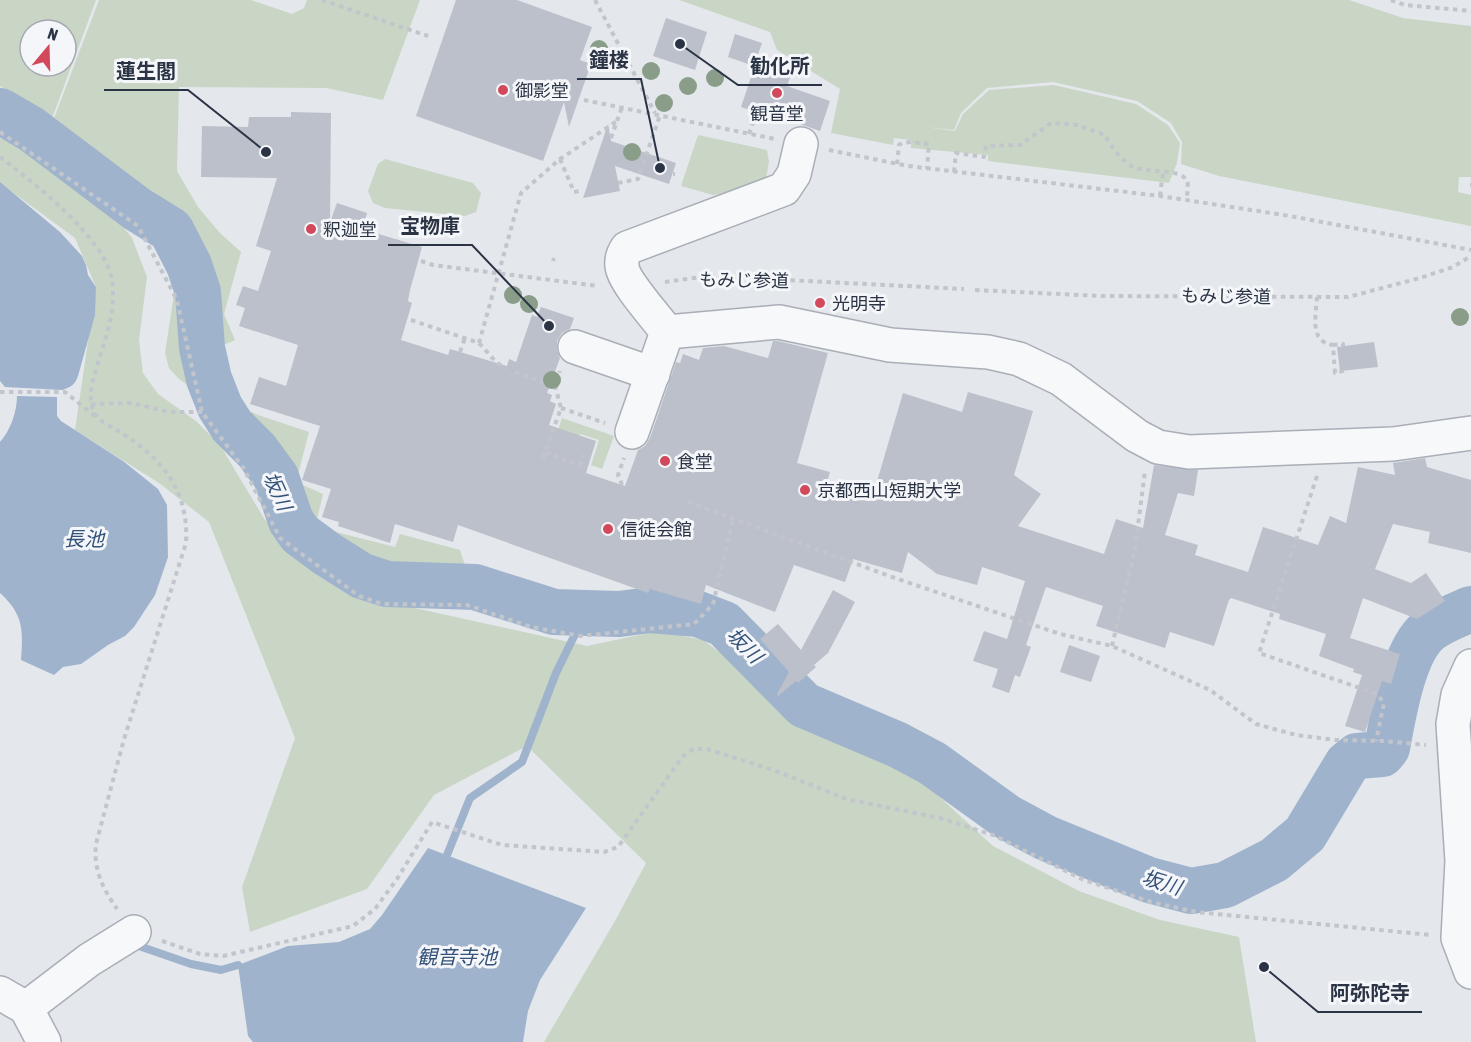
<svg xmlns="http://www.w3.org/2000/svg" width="1471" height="1042" font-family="'Asap Condensed','Noto Sans JP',sans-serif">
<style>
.green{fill:#c9d6c5;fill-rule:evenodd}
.water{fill:#9fb4cc}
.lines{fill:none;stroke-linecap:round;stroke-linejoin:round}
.stream{stroke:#9fb4cc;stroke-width:8}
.river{stroke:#9fb4cc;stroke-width:46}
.building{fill:#bbc0ca}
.minor-casing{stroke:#a9aeb7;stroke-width:36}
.path{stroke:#c2c5cb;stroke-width:4;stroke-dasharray:4.5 4.5;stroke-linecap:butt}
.minor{stroke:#f7f8fa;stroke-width:33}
.tree{fill:#899d89}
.poi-dot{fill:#d1495b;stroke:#f4f6f9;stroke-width:2}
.labels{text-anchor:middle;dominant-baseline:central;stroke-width:6;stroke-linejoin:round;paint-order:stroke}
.poi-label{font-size:18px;fill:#2b3445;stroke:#f4f6f9;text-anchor:start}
.street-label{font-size:18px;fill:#2b3445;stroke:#f4f6f9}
.water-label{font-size:20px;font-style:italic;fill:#34527a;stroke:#f4f6f9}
.leader{fill:none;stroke:#2b3445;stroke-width:2}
.callout-dot{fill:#2b3445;stroke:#f4f6f9;stroke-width:2}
.callout-label{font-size:20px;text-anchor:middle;font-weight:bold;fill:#2b3445;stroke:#f4f6f9;stroke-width:6;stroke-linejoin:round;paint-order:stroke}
</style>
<rect width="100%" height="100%" fill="#e4e7ec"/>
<g class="green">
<path d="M0,0H96L51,121L0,86ZM30,30H66V66H30Z"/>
<polygon points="99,0 251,0 292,14 304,8 307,0 420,0 383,100 326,88 179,87 177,171 198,207 220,233 241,252 224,314 235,340 214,349 222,399 258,415 309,432 296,482 323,494 317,519 336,532 395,547 400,534 460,550 468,575 391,572 366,564 335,546 285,509 237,430 202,396 178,378 169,368 165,353 174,294 172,251 162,224 144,202 104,170 48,134"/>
<polygon points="679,0 1349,0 1403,18 1471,26 1471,177 1459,177 1458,192 1471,195 1471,226 1219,176 1181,164 1182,142 1171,123 1137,101 1053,82 987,88 961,113 954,130 924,127 955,131 963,114 989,90 1054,85 1136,104 1168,125 1180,143 1177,163 1169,183 988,161 988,155 911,148 911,140 894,138 893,145 831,133 840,89 777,50 770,32"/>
<polygon points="698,135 767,150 769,162 766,178 737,191 713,195 681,186"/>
<polygon points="0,138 27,151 102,201 132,238 147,277 139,340 143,373 158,394 196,421 220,445 265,520 309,563 374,599 587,646 658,631 703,640 758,680 800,721 909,769 993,846 1079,891 1160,920 1239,937 1256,1042 544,1042 615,921 646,863 527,746 434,795 367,889 250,932 242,887 295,738 209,522 159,483 75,430 96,287 75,238 0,183"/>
<polygon points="385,159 473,183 481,193 476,212 465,216 385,208 373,203 368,191 378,164"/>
<polygon points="562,418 614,436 602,469 591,465 599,440 580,434 571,459 551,452"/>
</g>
<g class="water">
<path d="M0,182L60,232L82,256L86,265L88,275L96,287L95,315L78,376C75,385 71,387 62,390L5,387L0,381Z"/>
<path d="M17,396L57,397V416L61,421L123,461L158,489L167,505L168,557L155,595L134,627L125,636L108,645L81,664L63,667L54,675L21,660C23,630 24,615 0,593V442C10,431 17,412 17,396Z"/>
<polygon points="428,848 586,908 540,980 528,1011 523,1042 253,1042 248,1036 238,965 288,946 339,942 370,929 382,915"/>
</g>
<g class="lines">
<g class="stream">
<polyline points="447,855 470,798 522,762 556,673 585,614"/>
<polyline points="133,944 191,964 221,970 238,965"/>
</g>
<path class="river" d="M0,111L31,129L137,209L171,230L189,265L198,292L202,348L209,379L220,407L232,426L257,451L276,477L291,521L300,534L327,554L362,576L387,584L475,587L554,612L619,614L650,610L698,614L724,624L804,705L898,745L932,763L1007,817L1046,838L1149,880L1191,891L1225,885L1274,860L1305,834L1347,764L1357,756L1382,754L1387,748C1393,716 1403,651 1429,630C1441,621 1457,615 1471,609"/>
</g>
<g class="building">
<polygon points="456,0 517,0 592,27 580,60 591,64 569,127 564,102 543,161 416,116"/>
<polygon points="666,18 707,32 695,70 653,56"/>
<polygon points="735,34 762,43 754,66 728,57"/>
<polygon points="755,65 790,77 787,86 830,101 820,131 774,115 773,118 741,107"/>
<polygon points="291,112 331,113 330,222 337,203 367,213 362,229 422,247 410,290 408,301 412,303 401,340 448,355 450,349 507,366 509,359 516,362 532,315 537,317 541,307 574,318 570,329 562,333 557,341 557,350 560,358 547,393 552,395 550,401 556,404 549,425 596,441 586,473 625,486 638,450 645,446 650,438 676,362 680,363 683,354 699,360 703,348 724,346 768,358 773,341 778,341 828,353 797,463 830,472 827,482 873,495 903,393 962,412 968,392 1033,411 1014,475 1041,494 1018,526 1104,554 1116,519 1143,528 1154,465 1198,470 1194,496 1178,493 1165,535 1198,545 1195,555 1248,572 1263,527 1318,545 1330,516 1346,523 1358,467 1395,475 1393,463 1425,458 1427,467 1471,480 1471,553 1428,543 1430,532 1393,524 1375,569 1411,583 1426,573 1445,601 1417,619 1363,598 1350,638 1400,654 1391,684 1382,681 1365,732 1345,726 1362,675 1353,672 1354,669 1319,656 1326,634 1279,619 1280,614 1231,598 1229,600 1214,646 1170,632 1165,648 1096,626 1103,606 1046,587 1026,645 1031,647 1020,677 1015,675 1009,693 992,687 998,669 973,661 984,631 1007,639 1025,581 982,567 977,585 937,574 908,552 902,573 853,559 845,582 794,565 775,612 706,585 701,604 650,589 648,593 458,525 453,542 395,524 390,543 338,526 339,522 322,517 331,489 302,480 320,426 250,404 259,377 286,386 298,345 239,326 245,308 236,305 243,286 258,291 271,251 256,246 277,178 201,177 202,126 248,127 249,117 291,117"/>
<polygon points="608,124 611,141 676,163 669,184 615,166 620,191 583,198"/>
<polygon points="1374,342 1378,367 1340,371 1337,347"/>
<polygon points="833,590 855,602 828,653 814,665 816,667 798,683 796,681 778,696 777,694 789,672 760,639 778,624 801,650"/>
<polygon points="1069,645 1100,656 1091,682 1060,672"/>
</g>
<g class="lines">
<defs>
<g id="minor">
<path d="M801,144L794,174L784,189L627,248C623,254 621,259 622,266C623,281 657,318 667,332L779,322L890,345L988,352L1019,359L1061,379L1137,436L1158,447L1189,452L1393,444L1471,433"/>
<polyline points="575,347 653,374"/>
<polyline points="632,432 667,332"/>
<polyline points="1471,666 1458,695 1453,724 1462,861 1458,938 1471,972"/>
<polyline points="0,993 26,1008 44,1042"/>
<polyline points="26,1008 89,960 134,932"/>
</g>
</defs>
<use href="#minor" class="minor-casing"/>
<g class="path">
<polyline points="322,0 428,36"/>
<polyline points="595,0 655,113"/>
<polyline points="1391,0 1405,5 1471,11"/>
<polyline points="584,100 775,139"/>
<polyline points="0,132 138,226 177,300 202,412 244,469 280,538 359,596 382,604 467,605 531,627 581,636 694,624 713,604 733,519"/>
<polyline points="749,134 755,117"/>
<polyline points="611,138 622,107"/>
<polyline points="829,150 908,166 1160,196 1290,216 1471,250"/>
<path d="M0,157C33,182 105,238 112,280C116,306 108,332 100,356C95,375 85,395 95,414C99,422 113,427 120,432C163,459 189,491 186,543L124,739L96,844C93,869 103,889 117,909"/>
<polyline points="560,159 574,192 580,191"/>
<polyline points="897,164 899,145 902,143 911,142 929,144 927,169"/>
<path d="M954,172L956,153L984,157L986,146L1020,145L1051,123L1077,125L1105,135C1111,147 1121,160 1133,167C1145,173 1182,168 1187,181C1189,186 1187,195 1186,200"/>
<polyline points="673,174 675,174"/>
<polyline points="618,183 638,179 660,115"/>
<polyline points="1470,185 1471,185"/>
<polyline points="1160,196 1163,172"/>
<polyline points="421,261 433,265 598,286"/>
<polyline points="553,261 554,258"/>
<polyline points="665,282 708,276 964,289"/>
<polyline points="975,290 1101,296 1348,297 1420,278 1453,267 1471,256"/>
<path d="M1317,297C1316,316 1309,342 1333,345L1335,373L1346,370"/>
<polyline points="411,320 479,343 496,362 506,369"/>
<polyline points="479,343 521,193 560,159 617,121"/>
<polyline points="1333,345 1343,344 1343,346"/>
<polyline points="460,352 465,338"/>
<polyline points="515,372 554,386"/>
<polyline points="0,392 65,392 96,417"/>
<polyline points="91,404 132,403 169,412 202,412"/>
<polyline points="561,408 605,423"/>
<polyline points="545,453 580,465 583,455"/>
<polyline points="543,458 561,408 555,386 560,371"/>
<polyline points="1317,476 1259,653 1377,694 1384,703 1376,741"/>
<polyline points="622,485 618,475 624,458"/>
<polyline points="688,502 892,577 1060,634 1112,646 1210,690 1256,724 1296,735 1336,740 1384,741 1426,745"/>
<polyline points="1112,646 1135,549 1145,471"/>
<polyline points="162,941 200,954 223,956 353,926 375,909 397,879 432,822 502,845 604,852 618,847 683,756 693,749 707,749 779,772 846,799 940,818 993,835 1084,880 1151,902 1196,912 1431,935"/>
</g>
<use href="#minor" class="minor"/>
</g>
<g class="tree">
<circle cx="599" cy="49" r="9"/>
<circle cx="651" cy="71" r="9"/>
<circle cx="715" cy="78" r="9"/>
<circle cx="688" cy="86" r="9"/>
<circle cx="664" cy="103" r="9"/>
<circle cx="632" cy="152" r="9"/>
<circle cx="513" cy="295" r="9"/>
<circle cx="529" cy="304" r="9"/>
<circle cx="1460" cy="317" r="9"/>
<circle cx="552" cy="380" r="9"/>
</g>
<g class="poi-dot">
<circle cx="503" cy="90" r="6"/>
<circle cx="777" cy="93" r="6"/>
<circle cx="311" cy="229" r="6"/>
<circle cx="820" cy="303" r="6"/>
<circle cx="665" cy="461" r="6"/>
<circle cx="805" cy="490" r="6"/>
<circle cx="608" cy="529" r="6"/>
</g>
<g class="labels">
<g class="poi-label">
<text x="515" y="90">御影堂</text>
<text x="777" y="113" text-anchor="middle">観音堂</text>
<text x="323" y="229">釈迦堂</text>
<text x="832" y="303">光明寺</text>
<text x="677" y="461">食堂</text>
<text x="817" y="490">京都西山短期大学</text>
<text x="620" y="529">信徒会館</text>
</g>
<g class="street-label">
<text transform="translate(744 280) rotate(1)">もみじ参道</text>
<text transform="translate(1226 296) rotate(1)">もみじ参道</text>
</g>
<g class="water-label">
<text transform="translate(278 491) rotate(66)">坂川</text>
<text x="84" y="538">長池</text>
<text transform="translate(745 645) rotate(45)">坂川</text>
<text transform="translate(1162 882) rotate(17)">坂川</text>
<text x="457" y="956">観音寺池</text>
</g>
</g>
<path class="leader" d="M660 168L641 79H577M680 44L738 85H822M266 152L188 90H104M549 326L472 245H388M1264 967L1318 1012H1422"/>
<g class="callout-dot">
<circle cx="660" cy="168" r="6"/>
<circle cx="680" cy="44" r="6"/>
<circle cx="266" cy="152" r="6"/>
<circle cx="549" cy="326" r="6"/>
<circle cx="1264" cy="967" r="6"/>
</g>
<g class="callout-label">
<text x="609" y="67">鐘楼</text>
<text x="780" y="73">勧化所</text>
<text x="146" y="78">蓮生閣</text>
<text x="430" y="233">宝物庫</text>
<text x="1370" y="1000">阿弥陀寺</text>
</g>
<g transform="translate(48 48) rotate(19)"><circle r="28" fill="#f4f6f9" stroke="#a4a8b1" stroke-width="1.5"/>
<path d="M0-4.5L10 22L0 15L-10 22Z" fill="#d1495b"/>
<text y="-9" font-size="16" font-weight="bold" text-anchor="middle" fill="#2b3445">N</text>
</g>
</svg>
